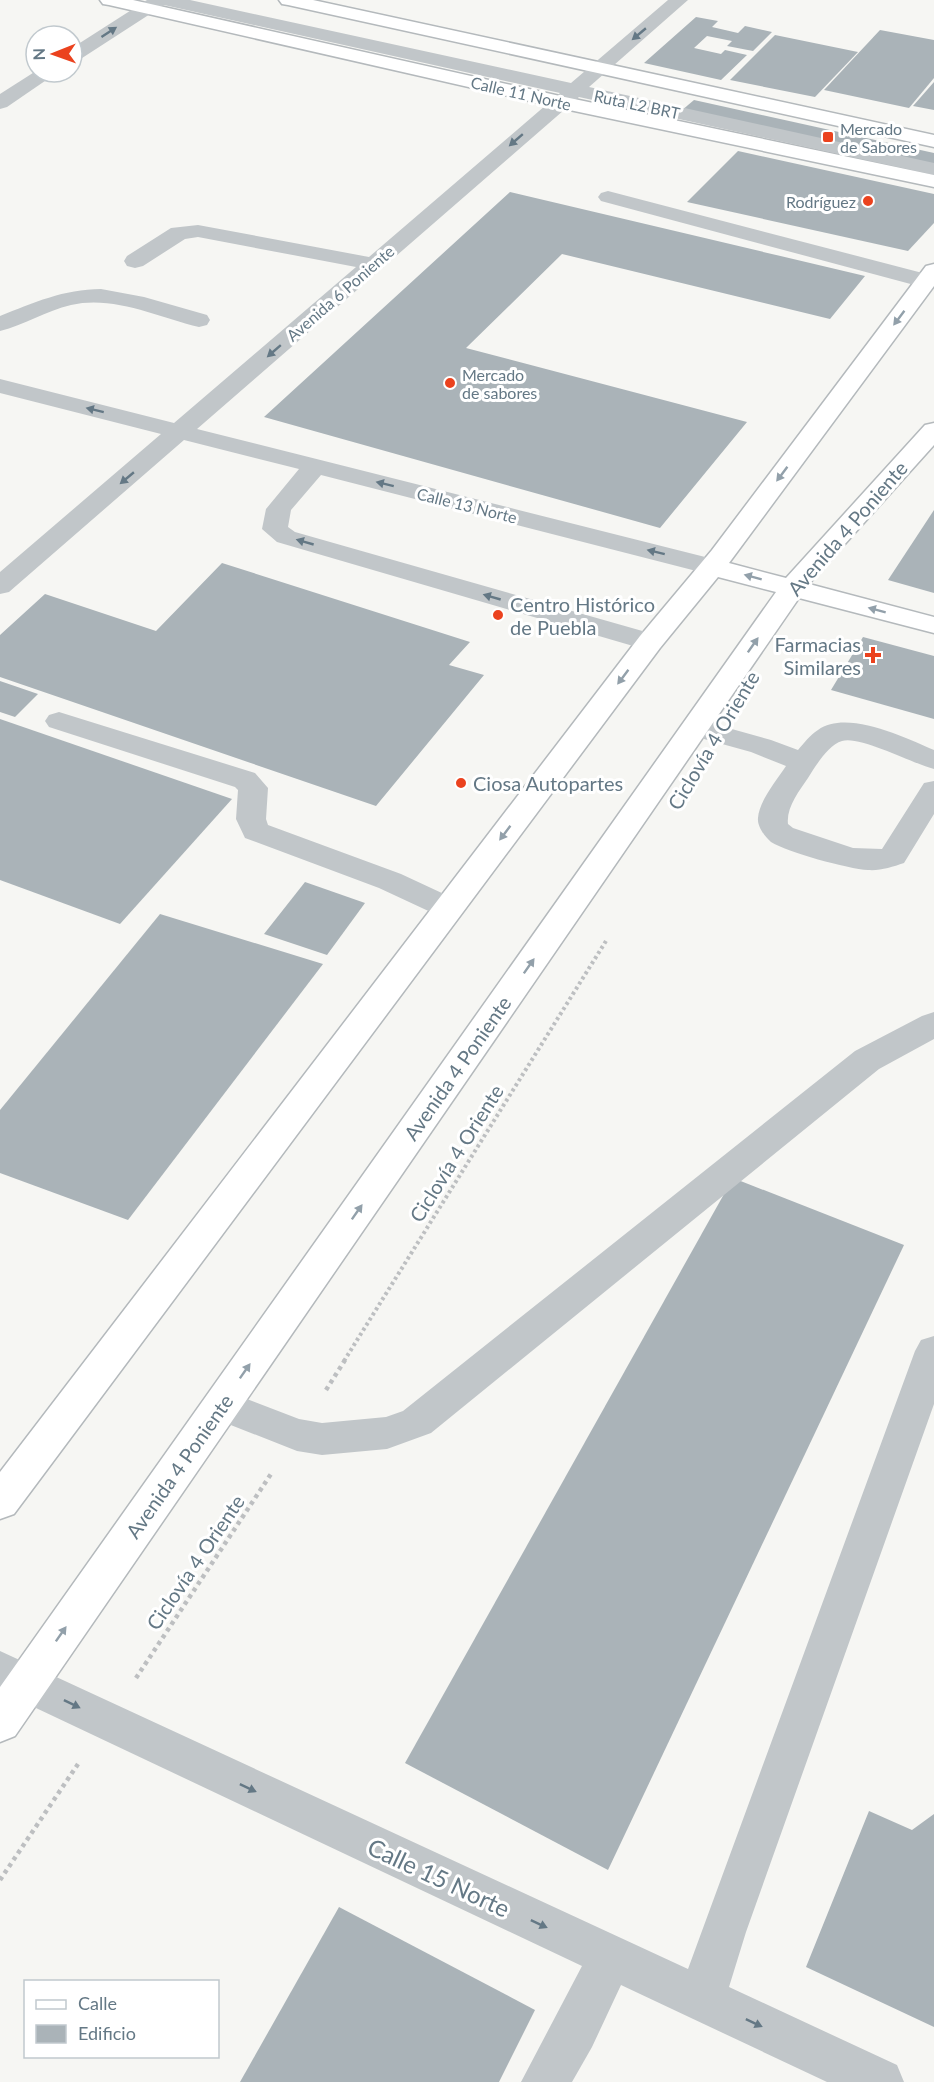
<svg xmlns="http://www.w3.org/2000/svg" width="934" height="2082" font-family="Lato,sans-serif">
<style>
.building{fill:#aab3b8}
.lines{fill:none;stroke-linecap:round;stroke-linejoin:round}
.major-casing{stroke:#b4b9bc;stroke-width:3}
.path-far1{stroke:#bdbfc1;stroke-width:4;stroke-dasharray:3 3;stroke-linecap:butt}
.path{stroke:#bdbfc1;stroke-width:4.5;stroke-dasharray:4 4;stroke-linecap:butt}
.minor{fill:#c1c6c9;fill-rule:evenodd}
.major{fill:#fff;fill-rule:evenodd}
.oneway{fill:#647885}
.oneway2{fill:#92a0aa}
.poi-dot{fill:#eb421e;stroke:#fff;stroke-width:2}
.labels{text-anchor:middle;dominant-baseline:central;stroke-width:6;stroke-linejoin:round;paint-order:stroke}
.far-street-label{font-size:16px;fill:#647885;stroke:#fff}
.far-poi-label{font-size:16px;fill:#647885;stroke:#fff;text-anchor:start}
.street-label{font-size:20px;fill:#647885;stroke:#fff}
.poi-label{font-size:20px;fill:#647885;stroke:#fff;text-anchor:start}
.near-street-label{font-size:24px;fill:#647885;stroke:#fff}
</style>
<rect width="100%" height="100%" fill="#f6f6f3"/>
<g class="building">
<polygon points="696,17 718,21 712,27 738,33 745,26 772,32 753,51 727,46 732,41 707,36 694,48 721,54 725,50 747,55 721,80 644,63"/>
<polygon points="880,30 934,40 934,78 909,108 824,90"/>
<polygon points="775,35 858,52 815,97 730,80"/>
<polygon points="934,82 934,110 913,106"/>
<polygon points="694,100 934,153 934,167 681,111"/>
<polygon points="738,151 934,194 934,223 908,251 687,202"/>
<polygon points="510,192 865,276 830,319 562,254 466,348 747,422 660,528 264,417"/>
<polygon points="934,510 934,593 888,580"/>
<polygon points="222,563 470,642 449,665 484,675 376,806 0,677 0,635 45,594 156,631"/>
<polygon points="863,637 934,656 934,719 831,690"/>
<polygon points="0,681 38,694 15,717 0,712"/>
<polygon points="0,719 232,799 120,924 0,880"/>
<polygon points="305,882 365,903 327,955 264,934"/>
<polygon points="160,914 323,964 128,1220 0,1173 0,1110"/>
<polygon points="733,1178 904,1245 608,1870 405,1763"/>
<polygon points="869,1811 912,1830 934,1814 934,2027 806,1967"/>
<polygon points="339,1907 535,2010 499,2082 240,2082"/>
</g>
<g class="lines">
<defs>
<g id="major">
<polygon points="100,0 133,0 560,96 934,175 934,187 560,108 109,5 103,4"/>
<polygon points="279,0 313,0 934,135 934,147 288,5 282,4"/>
<polygon points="934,264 934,286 729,563 786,578 925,425 934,423 934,445 809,584 934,617 934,633 799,598 15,1736 0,1742 0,1687 776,592 718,577 660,648 14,1514 0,1519 0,1472 640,636 712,550 926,266"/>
</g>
</defs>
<use href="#major" class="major-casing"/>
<polyline class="path-far1" points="344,1361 606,941"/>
<g class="path">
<polyline points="326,1390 345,1360"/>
<polyline points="136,1678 271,1474"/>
<polyline points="0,1880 78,1764"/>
</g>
<g class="minor">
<polygon points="147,0 190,0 571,83 668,0 688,0 589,87 934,163 934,175 579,97 197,429 721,561 725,567 721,573 712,575 321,475 291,510 288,527 295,532 660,636 664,642 660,648 650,650 640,648 277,542 262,529 266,509 299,469 184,440 9,592 0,594 0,572 161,434 0,393 0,379 174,423 356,267 198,237 185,239 143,266 135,268 127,266 124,261 127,256 171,228 198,225 369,257 560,93 164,5 79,60 72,62 72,48"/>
<polygon points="36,71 58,72 7,107 0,109 0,94"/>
<polygon points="608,191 934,276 934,285 926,288 918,286 601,201 598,197 601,193"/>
<path d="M101,289L144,297L207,315L210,320L207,325L199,327C158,317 113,295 71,305C46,311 24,325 0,331V316C33,303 64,289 101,289Z"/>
<polygon points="59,712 255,773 268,788 266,819 268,825 401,874 459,901 464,908 459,915 448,919 437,915 379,888 245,838 236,819 238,790 235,787 49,727 45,721 49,715"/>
<path d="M696,719L771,740L798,750C804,743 810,735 818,730C847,709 905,738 934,750V769C914,764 859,735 842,741C828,745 815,767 808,778C799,791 786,808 788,824L793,828L853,848L882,849L924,783L934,781V814L904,863C892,867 880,871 868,870C848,869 787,852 771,842C765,837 757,826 758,818C759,801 777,780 786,766L751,752L686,734L682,728L686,722Z"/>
<polygon points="934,1012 934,1039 879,1069 431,1433 387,1449 322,1455 297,1451 208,1416 202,1405 208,1394 221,1389 299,1419 322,1423 386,1417 403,1411 855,1051 922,1016"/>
<polygon points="934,1336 934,1404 746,1932 729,1987 897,2065 904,2082 827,2082 621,1985 592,2047 572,2082 521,2082 582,1966 0,1691 0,1651 688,1969 915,1351 921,1340"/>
</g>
<use href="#major" class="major"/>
</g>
<defs><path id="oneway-solid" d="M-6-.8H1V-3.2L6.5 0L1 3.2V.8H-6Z" transform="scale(1.5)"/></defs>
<g class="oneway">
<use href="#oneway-solid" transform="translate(109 32) rotate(-33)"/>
<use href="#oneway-solid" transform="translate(639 34) rotate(140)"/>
<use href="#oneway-solid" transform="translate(516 140) rotate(139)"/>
<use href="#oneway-solid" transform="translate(274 351) rotate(139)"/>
<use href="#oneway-solid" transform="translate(95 410) rotate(-166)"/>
<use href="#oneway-solid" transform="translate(127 478) rotate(140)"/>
<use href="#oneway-solid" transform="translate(385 484) rotate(-166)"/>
<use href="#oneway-solid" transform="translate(305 542) rotate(-164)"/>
<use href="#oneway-solid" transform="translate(656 552) rotate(-166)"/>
<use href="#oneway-solid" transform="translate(492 597) rotate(-164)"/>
<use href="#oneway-solid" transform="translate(72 1704) rotate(26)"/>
<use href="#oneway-solid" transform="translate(248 1788) rotate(25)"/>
<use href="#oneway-solid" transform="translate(539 1924) rotate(25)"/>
<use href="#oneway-solid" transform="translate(754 2023) rotate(25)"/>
</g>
<g class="oneway2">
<use href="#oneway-solid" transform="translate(899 318) rotate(127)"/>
<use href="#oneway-solid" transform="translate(782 474) rotate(127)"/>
<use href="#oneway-solid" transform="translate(753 577) rotate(-165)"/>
<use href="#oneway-solid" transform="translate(877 610) rotate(-165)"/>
<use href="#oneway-solid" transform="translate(753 645) rotate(-55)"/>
<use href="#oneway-solid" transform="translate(623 677) rotate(127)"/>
<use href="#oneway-solid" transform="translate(505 833) rotate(127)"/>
<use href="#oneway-solid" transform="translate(529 966) rotate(-55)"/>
<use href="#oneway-solid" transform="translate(357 1212) rotate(-55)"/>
<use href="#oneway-solid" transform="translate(245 1371) rotate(-55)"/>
<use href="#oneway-solid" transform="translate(61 1634) rotate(-55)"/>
</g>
<g class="poi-dot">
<rect x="822" y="131" width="12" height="12" rx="3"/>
<circle cx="868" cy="201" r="6"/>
<circle cx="450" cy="383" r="6"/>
<circle cx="498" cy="615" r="6"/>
<path d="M870 646h6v6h6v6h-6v6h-6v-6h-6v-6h6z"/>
<circle cx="461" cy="783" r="6"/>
</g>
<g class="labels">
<g class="far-street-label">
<text transform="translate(521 93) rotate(13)">Calle 11 Norte</text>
<text transform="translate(637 104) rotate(12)">Ruta L2 BRT</text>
<text transform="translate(340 293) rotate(-41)">Avenida 6 Poniente</text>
<text transform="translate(467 505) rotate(14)">Calle 13 Norte</text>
</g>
<g class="far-poi-label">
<text x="840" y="128">Mercado<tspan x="840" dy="18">de Sabores</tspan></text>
<text x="856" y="201" text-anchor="end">Rodríguez</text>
<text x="462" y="374">Mercado<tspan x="462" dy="18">de sabores</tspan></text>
</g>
<g class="street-label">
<text transform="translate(847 528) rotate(-49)">Avenida 4 Poniente</text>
<text transform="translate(713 740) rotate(-59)">Ciclovía 4 Oriente</text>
<text transform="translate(457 1068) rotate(-55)">Avenida 4 Poniente</text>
<text transform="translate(456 1153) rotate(-58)">Ciclovía 4 Oriente</text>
<text transform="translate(179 1466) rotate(-55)">Avenida 4 Poniente</text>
<text transform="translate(195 1562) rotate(-56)">Ciclovía 4 Oriente</text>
</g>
<g class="poi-label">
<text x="510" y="604">Centro Histórico<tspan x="510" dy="23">de Puebla</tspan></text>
<text x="861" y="644" text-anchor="end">Farmacias<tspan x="861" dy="23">Similares</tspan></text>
<text x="473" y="783">Ciosa Autopartes</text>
</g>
<g class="near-street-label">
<text transform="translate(439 1877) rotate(25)">Calle 15 Norte</text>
</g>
</g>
<rect x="24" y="1980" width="195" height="78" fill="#ffffff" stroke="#c1c9ce" stroke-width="1.5"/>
<rect x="36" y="2000" width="30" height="9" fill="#ffffff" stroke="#c1c9ce" stroke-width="1.5"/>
<text x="78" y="2010" font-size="18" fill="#647885">Calle</text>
<rect x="36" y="2025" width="30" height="18" fill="#aab3b8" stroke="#c1c9ce" stroke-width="1.5"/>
<text x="78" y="2040" font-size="18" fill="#647885">Edificio</text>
<g transform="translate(54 54) rotate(269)"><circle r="28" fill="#ffffff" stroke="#c1c9ce" stroke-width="1.5"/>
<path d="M0-4.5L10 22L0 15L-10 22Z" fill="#eb421e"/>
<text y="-9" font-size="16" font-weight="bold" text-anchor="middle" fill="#647885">N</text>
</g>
</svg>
